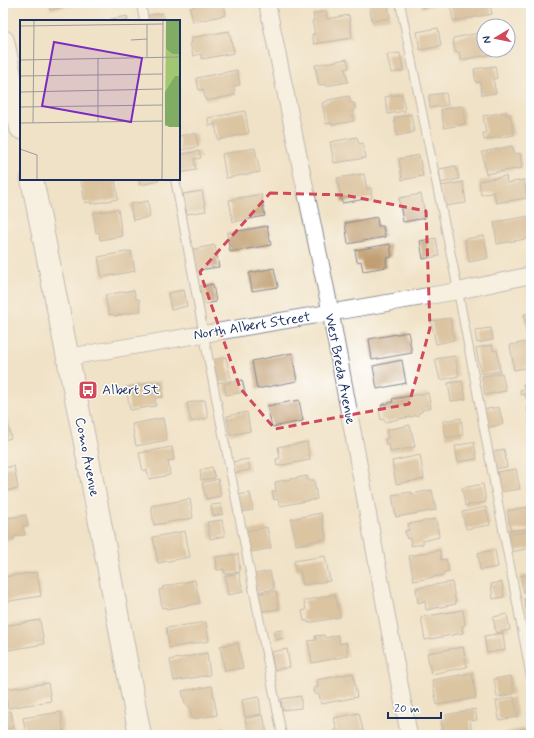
<svg xmlns="http://www.w3.org/2000/svg" width="534" height="738" font-family="Mynerve,sans-serif">
<style>
.building{fill:#c19f72}
.lines{fill:none;stroke-linecap:round;stroke-linejoin:round}
.lane-casing{stroke:#868892;stroke-width:10}
.street-casing{stroke:#868892;stroke-width:18}
.secondary-casing{stroke:#868892;stroke-width:24}
.lane{stroke:#fff;stroke-width:8}
.street{stroke:#fff;stroke-width:16}
.secondary{stroke:#fff;stroke-width:22}
.marked{fill:none;stroke:#d1495b;stroke-width:3;stroke-dasharray:8 5;stroke-linejoin:round}
.labels{text-anchor:middle;dominant-baseline:central;stroke-width:3;stroke-linejoin:round;paint-order:stroke}
.street-label{font-size:14px;fill:#1b2f5e;stroke:#fff}
.poi-label{font-size:14px;fill:#1b2f5e;stroke:#fff;text-anchor:start}
.inset-road{fill:none;stroke:#9b9a9c;stroke-width:1}
.view{fill:#7b2cbf;fill-opacity:0.15;stroke:#7b2cbf;stroke-width:2}
.inset-edge{fill:none;stroke:#1b2f5e;stroke-width:2}
</style>
<rect width="100%" height="100%" fill="#fff"/>
<filter id="ink" filterUnits="userSpaceOnUse"><feTurbulence type="fractalNoise" baseFrequency=".025" numOctaves="2"/><feDisplacementMap in="SourceGraphic" scale="8" xChannelSelector="R" yChannelSelector="G"/><feConvolveMatrix kernelMatrix="1 2 1 2 8 2 1 2 1" color-interpolation-filters="sRGB"/></filter>
<filter id="wash" filterUnits="userSpaceOnUse"><feTurbulence type="fractalNoise" baseFrequency=".012" numOctaves="4" result="noise"/><feDisplacementMap in="SourceGraphic" scale="16" xChannelSelector="R" yChannelSelector="G"/><feGaussianBlur stdDeviation="0.9" result="paint"/><feColorMatrix in="noise" values="0 0 0 0 0 0 0 0 0 0 0 0 0 0 0 0 0 1.4 0 .05"/><feComposite in="paint" operator="in"/></filter>
<g filter="url(#wash)">
<rect width="100%" height="100%" fill="#f0e2c6"/>
<g id="blocks">
<g class="building">
<polygon points="49,3 82,3 82,4 50,10"/>
<polygon points="193,3 217,3 217,5 224,4 226,15 193,22 190,8 194,7"/>
<polygon points="374,3 388,3 390,18 372,21 369,4"/>
<polygon points="421,3 437,3 437,5 422,8"/>
<polygon points="450,3 490,3 492,14 453,21"/>
<polygon points="326,11 327,19 349,15 352,38 314,44 312,34 315,34 312,21 314,20 313,14"/>
<polygon points="163,13 165,21 144,21 143,16"/>
<polygon points="127,16 128,21 112,21 111,19"/>
<polygon points="438,28 441,46 420,50 417,32"/>
<polygon points="229,31 234,53 202,59 201,54 193,56 190,43 192,43 191,38"/>
<polygon points="484,32 484,50 498,50 499,53 461,60 459,52 455,52 453,38"/>
<polygon points="400,53 403,71 391,73 387,55"/>
<polygon points="347,59 349,68 345,69 348,82 325,86 325,84 319,85 315,65"/>
<polygon points="495,66 497,78 493,79 496,93 482,95 480,82 476,83 474,69"/>
<polygon points="237,70 240,85 234,86 235,95 206,101 203,89 199,90 196,78"/>
<polygon points="446,93 448,105 430,108 429,95"/>
<polygon points="402,94 405,111 388,114 385,97"/>
<polygon points="349,96 351,103 354,103 355,110 352,111 354,121 332,125 332,123 326,124 322,103 328,101 328,100"/>
<polygon points="462,106 465,124 444,128 441,109"/>
<polygon points="245,111 249,133 218,140 215,124 209,126 208,118"/>
<polygon points="506,112 506,115 510,114 514,135 484,140 483,133 486,133 483,116"/>
<polygon points="411,114 414,132 397,136 394,118"/>
<polygon points="196,133 198,147 180,150 179,136"/>
<polygon points="357,137 359,144 363,143 366,158 334,163 330,142"/>
<polygon points="512,146 514,154 520,153 522,168 486,174 482,152"/>
<polygon points="255,148 260,172 226,178 222,154"/>
<polygon points="199,151 201,158 194,159 196,170 179,173 179,155"/>
<polygon points="419,155 423,176 402,180 399,159"/>
<polygon points="456,166 459,179 441,183 439,169"/>
<polygon points="364,174 367,189 371,188 372,198 342,203 337,178"/>
<polygon points="506,176 507,183 524,180 527,198 496,203 494,192 481,195 479,181"/>
<polygon points="86,179 115,179 118,199 91,204 91,202 85,203 81,180"/>
<polygon points="139,179 158,179 159,181 140,185"/>
<polygon points="463,182 466,203 444,206 440,186"/>
<polygon points="202,191 206,211 187,214 183,194"/>
<polygon points="261,194 265,216 233,222 229,200"/>
<polygon points="421,194 426,218 403,222 399,198"/>
<polygon points="148,201 150,217 133,220 130,204"/>
<polygon points="118,209 122,236 100,240 99,232 96,233 93,213"/>
<polygon points="531,216 531,238 497,244 494,222"/>
<polygon points="377,217 378,226 383,226 385,237 348,244 345,223"/>
<polygon points="267,226 271,245 230,252 227,233"/>
<polygon points="484,236 488,258 469,262 465,239"/>
<polygon points="436,238 439,256 423,259 420,241"/>
<polygon points="390,244 392,257 386,258 387,267 363,271 361,261 357,262 355,250"/>
<polygon points="215,245 219,267 192,271 189,250"/>
<polygon points="131,251 135,271 102,277 98,257"/>
<polygon points="274,268 278,287 252,291 249,273"/>
<polygon points="213,284 216,302 200,305 197,287"/>
<polygon points="134,290 136,299 139,299 141,311 114,316 113,314 109,315 105,295"/>
<polygon points="184,290 187,306 171,310 168,293"/>
<polygon points="531,313 531,333 528,334 524,314"/>
<polygon points="450,318 454,340 436,344 431,321"/>
<polygon points="491,328 493,340 477,343 475,330"/>
<polygon points="408,332 412,353 372,360 369,339"/>
<polygon points="531,341 531,367 514,370 510,345"/>
<polygon points="492,345 493,351 497,350 500,371 481,374 476,348"/>
<polygon points="292,353 297,381 257,389 252,361"/>
<polygon points="455,356 459,376 440,380 435,359"/>
<polygon points="226,357 231,381 218,383 213,360"/>
<polygon points="402,360 406,383 377,389 373,366"/>
<polygon points="502,373 506,391 485,395 482,376"/>
<polygon points="242,380 245,392 226,395 224,384"/>
<polygon points="161,381 163,397 155,398 156,406 130,410 126,387"/>
<polygon points="462,381 466,399 451,401 448,383"/>
<polygon points="531,383 531,398 526,399 525,394 521,395 520,390 524,389 523,384"/>
<polygon points="428,393 431,408 422,410 422,412 418,413 419,415 385,422 384,419 381,420 379,409 382,408 381,405 393,402 392,399"/>
<polygon points="205,400 208,418 191,422 187,403"/>
<polygon points="299,400 303,421 272,427 267,406"/>
<polygon points="499,407 503,424 486,428 482,410"/>
<polygon points="531,407 531,425 530,425 527,408"/>
<polygon points="247,412 250,431 230,435 227,416"/>
<polygon points="6,414 11,438 3,440 3,415"/>
<polygon points="163,418 167,440 136,446 132,424"/>
<polygon points="461,418 463,435 446,438 443,421"/>
<polygon points="410,425 415,447 390,452 389,445 386,445 385,439 388,438 386,430"/>
<polygon points="307,442 310,460 277,466 276,459 280,458 278,447"/>
<polygon points="474,442 477,459 458,462 455,446"/>
<polygon points="172,447 174,460 168,461 170,475 149,479 147,470 143,471 139,453"/>
<polygon points="504,449 507,467 493,469 491,452"/>
<polygon points="420,455 424,479 396,484 392,461"/>
<polygon points="248,459 250,470 235,473 233,462"/>
<polygon points="14,466 18,489 3,491 3,468"/>
<polygon points="212,467 215,478 201,480 200,470"/>
<polygon points="516,469 520,489 500,492 497,472"/>
<polygon points="307,476 308,481 314,480 317,499 280,506 278,499 274,500 272,492 276,491 275,482"/>
<polygon points="218,479 221,496 206,499 202,483"/>
<polygon points="483,484 486,502 465,506 462,488"/>
<polygon points="432,490 436,510 396,517 392,495 411,492 412,494"/>
<polygon points="250,493 253,510 240,512 237,495"/>
<polygon points="190,499 193,518 154,525 151,506"/>
<polygon points="221,504 223,514 213,516 211,505"/>
<polygon points="486,507 490,525 466,529 462,512"/>
<polygon points="528,507 531,528 511,531 507,511"/>
<polygon points="321,513 326,539 296,545 291,519"/>
<polygon points="26,515 28,526 23,526 25,535 14,536 14,539 3,541 3,516 6,516 7,518"/>
<polygon points="436,519 439,537 423,541 423,544 411,546 410,538 407,539 405,531 409,530 408,524"/>
<polygon points="222,520 225,536 210,539 207,522"/>
<polygon points="267,527 271,548 247,553 242,532"/>
<polygon points="185,531 190,557 158,563 153,537"/>
<polygon points="531,531 531,548 511,552 507,535"/>
<polygon points="440,550 441,560 446,559 449,571 444,572 444,575 414,581 409,556"/>
<polygon points="495,550 498,567 480,570 478,553"/>
<polygon points="238,554 240,572 225,574 224,569 217,570 216,557"/>
<polygon points="325,556 330,581 303,585 300,570 296,571 294,561"/>
<polygon points="270,571 274,589 254,593 251,575"/>
<polygon points="37,572 41,596 3,602 3,577"/>
<polygon points="239,573 243,592 228,595 225,576"/>
<polygon points="531,574 531,591 524,593 520,576"/>
<polygon points="195,580 200,603 166,609 166,607 162,608 159,590 163,589 162,587"/>
<polygon points="452,582 456,604 426,610 425,601 418,603 416,588"/>
<polygon points="502,582 504,597 493,599 491,584"/>
<polygon points="276,591 279,609 258,612 255,594"/>
<polygon points="335,594 340,617 308,623 308,621 304,621 302,611 306,610 304,601"/>
<polygon points="531,597 531,619 528,619 524,599"/>
<polygon points="463,610 465,625 462,626 463,633 425,640 421,617"/>
<polygon points="507,614 510,630 496,633 493,617"/>
<polygon points="40,620 44,644 3,651 3,626"/>
<polygon points="206,622 209,641 169,648 166,628"/>
<polygon points="283,630 285,638 276,640 274,631"/>
<polygon points="503,633 505,650 487,653 484,636"/>
<polygon points="324,635 325,638 338,635 340,644 346,642 348,656 312,663 308,641 316,640 315,636"/>
<polygon points="238,643 243,668 225,671 220,646"/>
<polygon points="463,647 467,667 431,674 427,653"/>
<polygon points="287,649 290,667 274,670 271,652"/>
<polygon points="207,653 210,675 174,681 170,660"/>
<polygon points="353,673 357,697 321,704 319,694 315,695 314,688 318,687 317,680"/>
<polygon points="472,673 476,698 437,705 432,680"/>
<polygon points="511,676 514,694 497,697 494,679"/>
<polygon points="48,683 51,701 8,708 5,689"/>
<polygon points="212,686 217,715 192,719 190,708 185,703 182,691"/>
<polygon points="301,696 301,708 282,710 281,699"/>
<polygon points="259,697 261,714 245,717 242,700"/>
<polygon points="514,697 518,717 499,720 496,701"/>
<polygon points="475,709 477,720 470,721 472,732 458,735 444,735 441,721 447,720 446,715"/>
<polygon points="11,711 14,728 3,729 3,712"/>
<polygon points="61,712 64,735 26,735 23,718"/>
<polygon points="359,713 364,735 334,735 333,731 337,730 334,718"/>
<polygon points="263,715 267,734 249,735 245,719"/>
<polygon points="526,728 527,735 506,735 505,732"/>
<polygon points="222,730 223,735 195,735 195,734"/>
</g>
</g>
</g>
<g filter="url(#ink)">
<use href="#blocks" fill-opacity="0" stroke="#868892" stroke-width="1"/>
<g class="lines">
<defs>
<g id="lane">
<polyline points="141,3 144,21"/>
<polyline points="400,3 454,270 531,677"/>
<polyline points="175,179 208,357 282,735"/>
</g>
<g id="street">
<polyline points="267,3 328,299 409,735"/>
<polyline points="68,357 458,291 531,275"/>
</g>
<g id="secondary">
<polyline points="3,41 21,128"/>
<polyline points="32,179 85,443 140,735"/>
</g>
</defs>
<use href="#lane" class="lane-casing"/>
<use href="#street" class="street-casing"/>
<use href="#secondary" class="secondary-casing"/>
<use href="#lane" class="lane"/>
<use href="#street" class="street"/>
<use href="#secondary" class="secondary"/>
</g>
</g>
<path d="M0 0H534V738H0ZM270,193L344,195L426,211L430,328L409,404L275,429L240,388L200,272Z" fill="#f0e2c6" fill-opacity=".55" fill-rule="evenodd"/>
<path class="marked" d="M270,193L344,195L426,211L430,328L409,404L275,429L240,388L200,272Z"/>
<defs>
<symbol id="bus-square" viewBox="-11 -11 22 22"><rect x="-9" y="-9" width="18" height="18" rx="4" fill="#d1495b" stroke="#fff"/><path d="M-5-6H5V4H4V6H2V4H-2V6H-4V4H-5ZM-3.5-4V0h7V-4ZM-3.5 1.2v1.5H-2V1.2ZM2 1.2v1.5H3.5V1.2Z" fill="#fff"/></symbol>
</defs>
<g fill-rule="evenodd">
<use href="#bus-square" x="77" y="379" width="22" height="22"/>
</g>
<g class="labels">
<g class="street-label">
<text transform="translate(252 326) rotate(-9)">North Albert Street</text>
<text transform="translate(340 369) rotate(79)">West Breda Avenue</text>
<text transform="translate(87 457) rotate(79)">Como Avenue</text>
</g>
<g class="poi-label">
<text x="102" y="390">Albert St</text>
</g>
</g>
<g transform="translate(20 20)">
<rect width="160" height="160" fill="#f0e2c6"/>
<path d="M146,0H160V106H145Z" fill="#a1c771"/>
<path d="M146,0H160V34H153L146,29ZM155,56H160V107H149L145,104V72Z" fill="#80ac63"/>
<path class="inset-road" d="M127,4V37M0,6L143,4M111,20L127,19M78,38V102M0,40L160,37M0,56L142,54M0,72L142,69M0,87L142,85M0,103L142,101M13,103L14,0M0,129L17,135V160M142,160L143,0"/>
<path class="view" d="M34,22L122,38L111,102L22,86Z"/>
<rect width="160" height="160" class="inset-edge"/>
</g>
<rect width="534" height="738" fill="none" stroke="#fff" stroke-width="16"/>
<g transform="translate(496 38) rotate(260)"><circle r="19" fill="#ffffff" stroke="#a4acbf"/>
<path d="M0-3L7 15L0 10L-7 15Z" fill="#d1495b"/>
<text y="-6" font-size="11" font-weight="bold" text-anchor="middle" fill="#1b2f5e">N</text>
</g>
<path d="M388 712v6h53v-6" fill="none" stroke="#1b2f5e" stroke-width="2"/>
<text x="394" y="712" font-size="12" fill="#1b2f5e" stroke="#ffffff" stroke-width="3" paint-order="stroke">20 m</text>
</svg>
